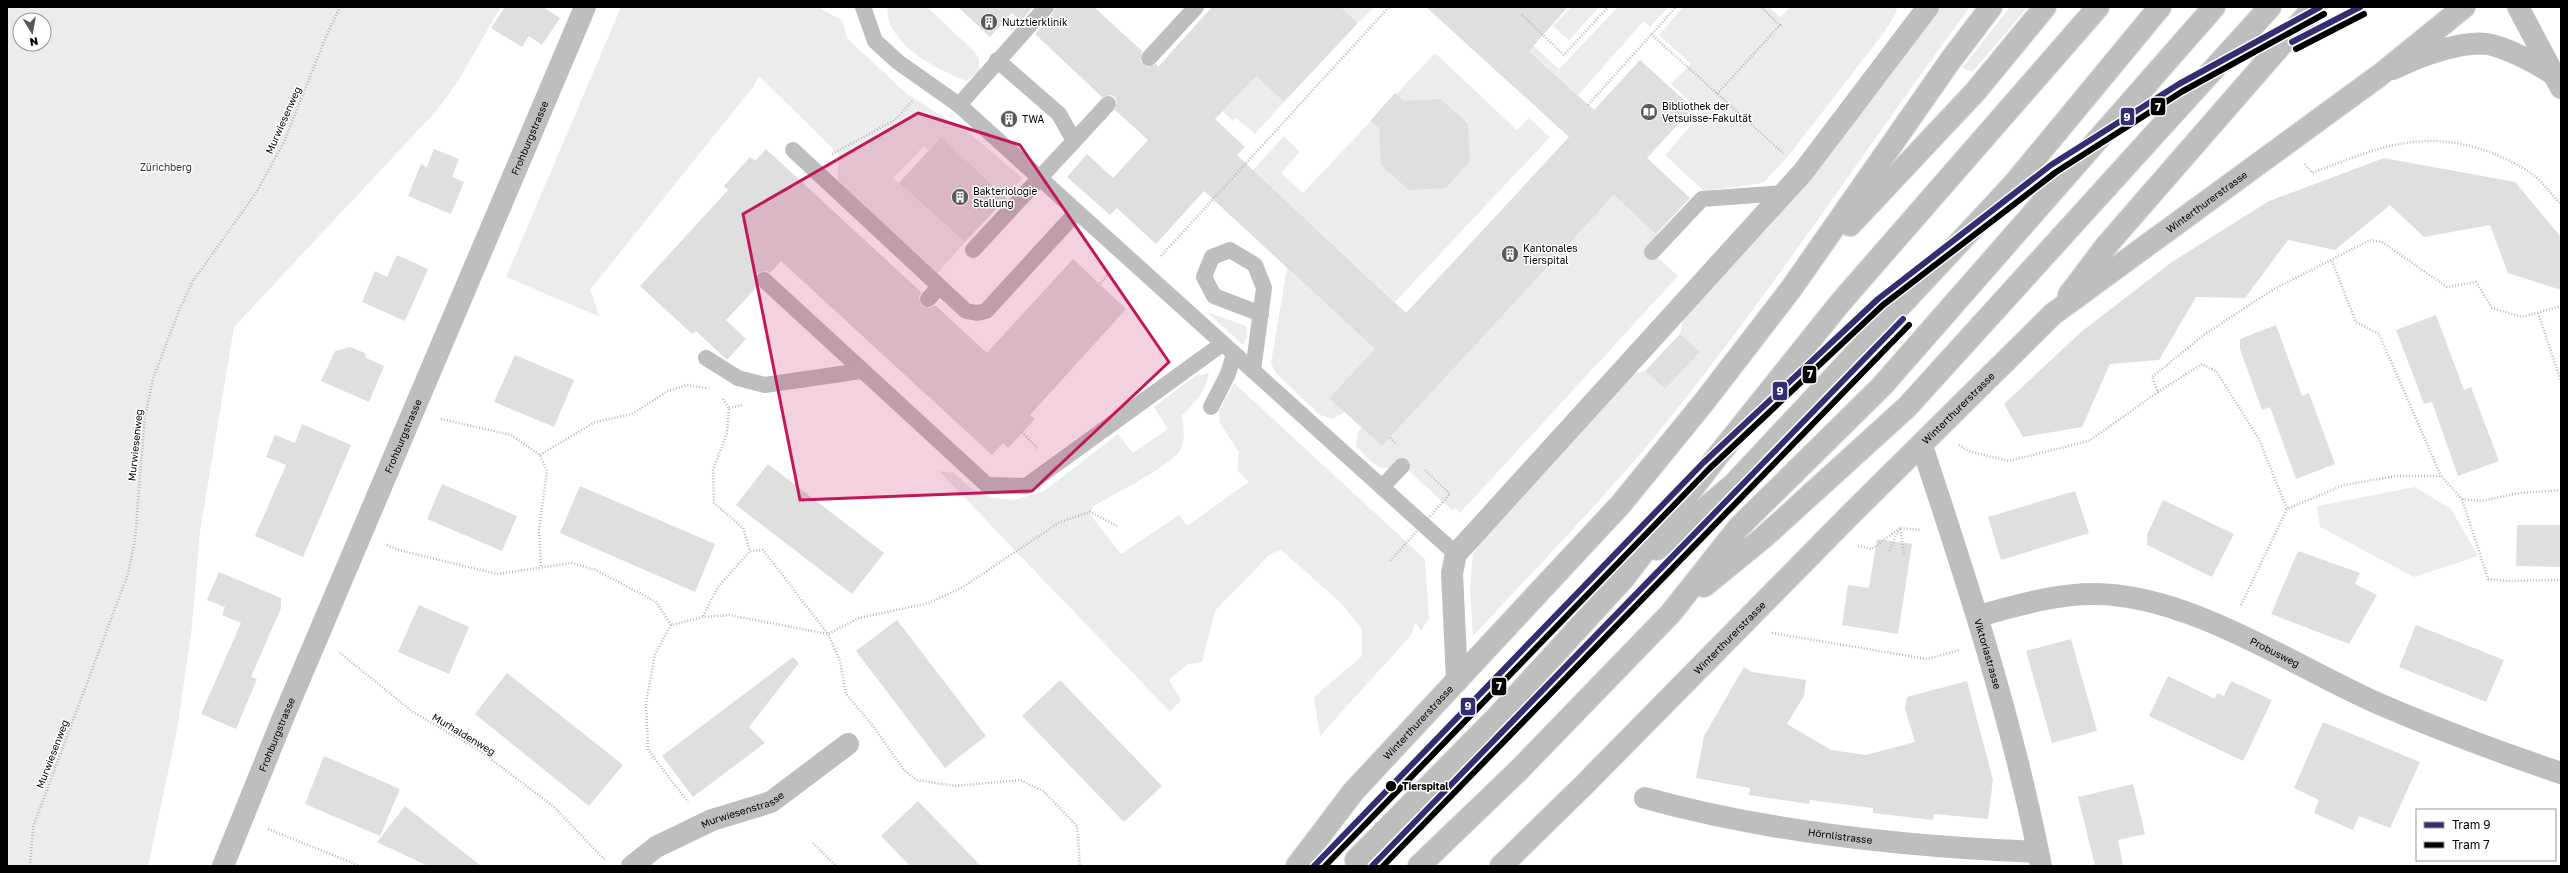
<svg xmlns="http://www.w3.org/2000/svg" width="2568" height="873" font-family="'Golos Text',sans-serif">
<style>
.green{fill:#ececec;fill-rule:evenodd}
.building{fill:#dfdfdf}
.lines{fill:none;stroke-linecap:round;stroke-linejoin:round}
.primary-casing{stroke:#dbdbdb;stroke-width:24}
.motorway-casing{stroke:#dbdbdb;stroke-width:24}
.path{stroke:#b9b9b9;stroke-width:2.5;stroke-dasharray:1 2;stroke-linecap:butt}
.service{stroke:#bebebe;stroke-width:16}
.minor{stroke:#bebebe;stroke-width:22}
.tertiary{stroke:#bebebe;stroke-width:22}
.primary{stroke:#bebebe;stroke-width:22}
.motorway{stroke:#bebebe;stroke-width:22}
.path-bridge{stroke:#b9b9b9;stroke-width:2.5;stroke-dasharray:1 2;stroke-linecap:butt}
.tram-1-casing{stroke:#fff;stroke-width:9}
.tram-2-casing{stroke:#fff;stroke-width:9}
.tram-1{stroke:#322e71;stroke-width:6}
.tram-2{stroke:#000;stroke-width:6}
.marked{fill:#c2185b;fill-opacity:0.2;stroke:#c2185b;stroke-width:3;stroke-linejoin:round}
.stop-dot{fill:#000;stroke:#fff;stroke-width:1.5}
.labels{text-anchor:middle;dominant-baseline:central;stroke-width:3;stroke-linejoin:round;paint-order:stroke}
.poi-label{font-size:10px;fill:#000;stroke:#fff;text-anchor:start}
.street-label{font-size:10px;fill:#000;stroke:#fff}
.park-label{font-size:10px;fill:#333;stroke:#fff}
.stop-label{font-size:10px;font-weight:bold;fill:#000;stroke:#fff;text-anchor:start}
.line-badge{stroke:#fff;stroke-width:1.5}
.badge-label{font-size:11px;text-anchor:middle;font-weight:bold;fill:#fff}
</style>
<rect width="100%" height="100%" fill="#fff"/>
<g class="green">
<path d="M7,7H501L458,81L438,109L234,327L200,531L192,627L177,730L148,866H7ZM20,20H44V44H20Z"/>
<polygon points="621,7 818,7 843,21 847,38 907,94 972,135 1022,178 1006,198 941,137 928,150 924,146 893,178 965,242 936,275 837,184 839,155 759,76 753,87 590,290 600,317 506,277"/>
<path d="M887,7H927L975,52L979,59V71L966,81C937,69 906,54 890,25C888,20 888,13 887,7Z"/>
<polygon points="1341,7 1374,7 1358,23"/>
<polygon points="1571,7 1599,7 1569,40 1553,26"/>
<polygon points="1618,7 1668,7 1650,27 1644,21 1578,95 1502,26 1512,26 1559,69"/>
<polygon points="1683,7 1769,7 1780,17 1790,7 1896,7 1897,11 1883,34 1789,155 1763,183 1704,191 1665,155 1702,113 1671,84 1691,64 1659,35"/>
<path d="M1939,7H1970C1868,145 1773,290 1665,424C1605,498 1538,566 1473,636L1470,588L1473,554L1484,537L1632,374L1645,371L1665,389L1699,353L1680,334L1683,320L1773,222L1889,77Z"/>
<polygon points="2010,7 2028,7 1972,72 1962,68"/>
<polygon points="1435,53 1517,130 1529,118 1550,137 1395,302 1253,170 1284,136 1300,152 1281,173 1303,193"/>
<polygon points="1174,66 1256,76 1284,102 1255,134 1236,118 1233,121"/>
<path d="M1614,195L1666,242L1655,255L1678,276L1460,513L1456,508L1453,511L1399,462C1382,479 1368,458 1356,446L1358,432L1362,428L1382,446Z"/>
<polygon points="1287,268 1375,349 1329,398 1345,412 1333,419 1320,415 1275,372 1271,363"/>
<polygon points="1207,312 1246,326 1247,337 1243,345"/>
<path d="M1209,373C1206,391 1195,403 1182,415C1183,426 1186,439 1181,449C1170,467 1114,494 1094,506L1090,512L1092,517L1121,554L1179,515L1187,526L1249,482L1237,470L1239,452L1220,423L1219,411L1234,383L1425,559L1429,618L1421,631L1416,622L1411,635L1402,645L1320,736L1314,697L1362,656V629L1342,604L1281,550L1269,555L1215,611L1202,662L1188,664L1169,680L1181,700L1170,712L939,471L954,473L972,489L993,498L1014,500L1044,491L1118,434L1133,453L1168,429L1154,407L1195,376Z"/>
<polygon points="2415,487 2451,509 2478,556 2414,577 2320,527 2317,506"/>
</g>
<g class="building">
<polygon points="505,7 543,7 560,18 542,45 529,36 522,47 491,28"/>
<polygon points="958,7 1033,7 1021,21 1012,13 990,37"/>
<polygon points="1055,7 1094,7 1142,51 1140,61 1147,67 1156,64 1158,67 1212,7 1341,7 1358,23 1284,102 1256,76 1215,119 1245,147 1237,155 1406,313 1569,137 1426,7 1568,7 1529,51 1594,110 1640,60 1693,108 1647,158 1690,198 1656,234 1614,195 1382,446 1329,398 1375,349 1204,191 1156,244 1117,208 1110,215 1067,177 1087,154 1113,178 1148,140 1115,110 1117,102 1115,97 1110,95 1102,97 1035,34 1053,13"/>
<polygon points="1395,93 1404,101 1441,99 1468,124 1470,161 1446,188 1409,190 1381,165 1379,128 1370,121"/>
<polygon points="941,137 1006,198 965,242 899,183"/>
<polygon points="434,149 459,159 452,177 464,182 451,214 408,196 421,164 427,167"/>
<polygon points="766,149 921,292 919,297 922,306 930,308 935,305 987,353 1073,259 1126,309 1030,415 1035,419 1008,448 1003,443 992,455 781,261 770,273 766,271 757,273 755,278 757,287 726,320 746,339 727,360 696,331 692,334 640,286 728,190 724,186 750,157 755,161"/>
<polygon points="2384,158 2515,182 2561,237 2561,290 2508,273 2490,225 2424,237 2390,205 2335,250 2288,240 2245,298 2196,297 2159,360 2110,364 2082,427 2023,437 2004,404 2081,332 2172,262 2269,201"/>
<polygon points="397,255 428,269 405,321 362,302 375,271 387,277"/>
<polygon points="2436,315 2464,390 2471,387 2499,461 2458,476 2432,402 2424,404 2396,330"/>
<polygon points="2276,325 2302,396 2309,393 2335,464 2296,479 2270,407 2262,410 2240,349 2240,339"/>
<polygon points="1680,334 1700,352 1665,389 1645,371"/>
<polygon points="350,347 365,353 366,358 384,366 369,402 321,381 335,351"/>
<polygon points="515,355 574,380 554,427 494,402"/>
<polygon points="302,424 351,445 303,557 255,536 286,465 266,457 275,435 295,443"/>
<polygon points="768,464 884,553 852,594 736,505"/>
<polygon points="442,484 517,516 502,551 427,519"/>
<polygon points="580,486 715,544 695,592 560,533"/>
<polygon points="2075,491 2089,533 2001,560 1988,517"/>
<polygon points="2163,500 2234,534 2212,577 2147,545 2147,535"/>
<polygon points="2517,525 2561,525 2561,567 2516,566"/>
<polygon points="1877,539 1912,544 1898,634 1842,625 1848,585 1869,588"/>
<polygon points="2298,551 2360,573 2355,584 2377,595 2349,644 2271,614"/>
<polygon points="219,572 281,598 281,608 251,677 257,679 236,729 201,714 241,623 222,615 225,607 207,600"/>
<polygon points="419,605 469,627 449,674 398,652"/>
<polygon points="897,620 986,736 945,768 856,651"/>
<polygon points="2416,625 2504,660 2486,702 2399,667"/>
<polygon points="2071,639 2097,731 2052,743 2026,651"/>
<polygon points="793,657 799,663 749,727 765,743 693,797 662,756"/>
<polygon points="1744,667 1752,672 1806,680 1804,696 1787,724 1831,750 1866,755 1915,742 1905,709 1907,697 1967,681 1993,780 1988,819 1934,814 1933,820 1873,813 1873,808 1810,800 1809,804 1749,795 1750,788 1696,778 1704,736"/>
<polygon points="507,673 623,765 589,806 475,714"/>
<polygon points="2168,676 2215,699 2217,693 2224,696 2231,681 2272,700 2243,761 2149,716"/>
<polygon points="1060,680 1162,786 1124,822 1022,716"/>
<polygon points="2323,722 2420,762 2390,828 2359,816 2353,830 2314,813 2319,800 2294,788"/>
<polygon points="324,756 400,789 380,836 305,804"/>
<polygon points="2133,784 2145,834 2118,840 2123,866 2095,866 2078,797"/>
<polygon points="918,801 981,866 910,866 881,836"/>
<polygon points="405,806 481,866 428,866 377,842"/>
</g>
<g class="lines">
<defs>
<g id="primary">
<polyline points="1850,225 1975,92 2045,7"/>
<polyline points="2069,295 2106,246 2314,7"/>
<path id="s6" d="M1297,866L1353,792L1621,504L1704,402L1791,289L1950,61L1991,7"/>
<path id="s7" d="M1501,866L1583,786L1849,516L2053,314L2380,75L2464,7"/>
</g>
<g id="motorway">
<polyline points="1657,549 1734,484 2013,185 2160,7"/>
<polyline points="1704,586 1764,537 1907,407 2270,7"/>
<polyline points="1356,860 1497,717 1624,578 1712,463 1840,303 2098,7"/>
<polyline points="1419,866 1519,770 1671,613 1739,527 1882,386 2214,7"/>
</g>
</defs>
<use href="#primary" class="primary-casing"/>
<use href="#motorway" class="motorway-casing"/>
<g class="path">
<polyline points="1522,15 1564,55 1608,7"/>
<polyline points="1651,34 1783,153"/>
<polyline points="1717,94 1780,25 1761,7"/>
<polyline points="1588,105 1676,7"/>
<polyline points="832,154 895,120 912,101"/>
<path d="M2305,164L2312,173C2375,149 2422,127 2489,152C2507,159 2525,167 2539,180C2547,188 2554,197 2561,205"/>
<polyline points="1161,256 1389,7"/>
<polyline points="2332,261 2356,322 2379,334 2441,476"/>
<polyline points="1100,283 1109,274"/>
<polyline points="2538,313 2561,381"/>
<polyline points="2158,392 2202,364 2216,371 2259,439 2287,509"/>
<polyline points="723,399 729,408 727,433 713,470 714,503 743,528 750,551"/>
<polyline points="729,408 742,405"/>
<polyline points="441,419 511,435 540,455 547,471 539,530 541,566"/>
<polyline points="1022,432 1037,448"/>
<polyline points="1390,438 1395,443"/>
<polyline points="1959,445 1968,451 2009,461 2089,441 2158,392 2152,377 2205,334 2274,289 2370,240 2382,242 2447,287 2476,282 2492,308 2522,317 2561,306"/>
<polyline points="540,455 595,422 632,414 668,391 687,385 706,388"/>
<polyline points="1425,470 1450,494 1443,502"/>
<polyline points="2462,499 2488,579 2508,581 2561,580"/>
<polyline points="387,545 399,550 497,574 572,563 596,570 656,602 671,625 703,617 729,615 828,634 840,661 846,694 873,726 904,770 917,780 955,786 1020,780 1043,791 1077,826 1080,866"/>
<polyline points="1858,546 1872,549 1900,528"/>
<polyline points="1889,551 1899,529"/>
<polyline points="1904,554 1900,528 1921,530"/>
<polyline points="2241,605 2287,509 2344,485 2396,476 2441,476 2462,499 2481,501 2520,493 2561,490"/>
<polyline points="703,616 718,587 750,551 763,550 828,634 859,618 929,603 963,587 1060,522 1090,512 1117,526"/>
<polyline points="671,625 655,654 646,703 648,750 688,802"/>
<polyline points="1772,633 1927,659 1960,650"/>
<polyline points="340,653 413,712 480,751 553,806 606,861"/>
<polyline points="268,829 360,866"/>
<polyline points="813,843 836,866"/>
<polyline points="30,866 33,827 128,574 135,539 145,416 153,379 180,308 193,281 256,193 284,142 325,39 340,7"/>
</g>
<g class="service">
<polyline points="863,7 875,41 898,62 959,105 1456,554"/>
<polyline points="1149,58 1196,7"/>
<polyline points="959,105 1046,7"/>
<polyline points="1074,141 1108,104"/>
<polyline points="793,150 966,311 977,313 986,311 1076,213"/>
<polyline points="973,250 1074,141 1059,114 997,60"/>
<polyline points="1652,252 1702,199 1784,193"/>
<polyline points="764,280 987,485 1026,486 1222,344"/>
<polyline points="928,299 939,287"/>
<polyline points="706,358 738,378 765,385 861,371"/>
<polyline points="1253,371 1264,288 1255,265 1230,250 1212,257 1204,277 1214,296 1261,314"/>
<polyline points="1211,407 1228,374 1234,354"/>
<polyline points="1382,487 1402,466"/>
</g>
<g class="minor">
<path id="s1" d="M1922,446C1968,584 2013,723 2041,866"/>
<path id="s2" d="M1978,616C2016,606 2054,594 2094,594C2188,594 2292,665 2377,703C2437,729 2499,752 2561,773"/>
<polyline points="1457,681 1452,573 1456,554 1803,172 1928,7"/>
<path id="s3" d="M1645,798C1768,832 1910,847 2038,852"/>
<path id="s4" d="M223,866L283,718L585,7"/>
<path id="s5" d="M632,866L656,847L712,820L771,802L848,744"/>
</g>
<g class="tertiary">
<polyline points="2518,7 2561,88"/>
<path d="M2393,69C2417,57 2466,38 2492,45C2514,51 2534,62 2553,74"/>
</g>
<use href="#primary" class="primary"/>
<use href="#motorway" class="motorway"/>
<polyline class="path-bridge" points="1390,561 1443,502"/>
<defs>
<g id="tram-1">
<polyline points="2292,42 2360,7"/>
<polyline points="1314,866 1703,463 1878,299 2051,165 2179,84 2320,7"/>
<polyline points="1372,866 1903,319"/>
</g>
<g id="tram-2">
<polyline points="2296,49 2364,14"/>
<polyline points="1325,866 1709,469 1883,305 2056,172 2183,91 2324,14"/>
<polyline points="1383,866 1909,325"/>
</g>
</defs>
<use href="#tram-1" class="tram-1-casing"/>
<use href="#tram-2" class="tram-2-casing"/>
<use href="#tram-1" class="tram-1"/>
<use href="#tram-2" class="tram-2"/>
</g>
<path class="marked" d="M918,113L1020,145L1169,362L1032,491L800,500L743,214Z"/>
<defs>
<symbol id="building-disc" viewBox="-11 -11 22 22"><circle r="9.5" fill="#595959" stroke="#fff"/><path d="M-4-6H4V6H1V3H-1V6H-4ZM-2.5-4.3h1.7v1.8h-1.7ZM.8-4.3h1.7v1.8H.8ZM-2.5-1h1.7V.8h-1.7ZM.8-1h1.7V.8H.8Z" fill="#fff"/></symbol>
<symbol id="library-disc" viewBox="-11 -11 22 22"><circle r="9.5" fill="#595959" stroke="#fff"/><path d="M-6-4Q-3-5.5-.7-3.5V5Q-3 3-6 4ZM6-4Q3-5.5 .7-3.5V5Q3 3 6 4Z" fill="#fff"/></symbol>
</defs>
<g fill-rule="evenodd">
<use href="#building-disc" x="979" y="12" width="20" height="20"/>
<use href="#library-disc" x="1639" y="102" width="20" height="20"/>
<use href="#building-disc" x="999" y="109" width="20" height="20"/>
<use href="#building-disc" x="950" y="187" width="20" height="20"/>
<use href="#building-disc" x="1500" y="244" width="20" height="20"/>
</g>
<circle class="stop-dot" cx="1391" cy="786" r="6"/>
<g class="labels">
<g class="poi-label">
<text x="1002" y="22">Nutztierklinik</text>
<text x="1662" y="106">Bibliothek der<tspan x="1662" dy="12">Vetsuisse-Fakultät</tspan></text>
<text x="1022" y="119">TWA</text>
<text x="973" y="191">Bakteriologie<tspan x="973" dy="12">Stallung</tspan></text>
<text x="1523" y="248">Kantonales<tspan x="1523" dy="12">Tierspital</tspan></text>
</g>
<g class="street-label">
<text transform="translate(283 120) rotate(-66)">Murwiesenweg</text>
<text stroke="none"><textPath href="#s4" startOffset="790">Frohburgstrasse</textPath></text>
<text stroke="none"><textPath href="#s7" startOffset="971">Winterthurerstrasse</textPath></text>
<text stroke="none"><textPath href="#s7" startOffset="647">Winterthurerstrasse</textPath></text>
<text stroke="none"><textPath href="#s4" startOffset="466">Frohburgstrasse</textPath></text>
<text transform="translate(135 445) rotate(-84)">Murwiesenweg</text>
<text stroke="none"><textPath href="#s7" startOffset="323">Winterthurerstrasse</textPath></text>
<text stroke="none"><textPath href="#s2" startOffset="310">Probusweg</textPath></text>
<text stroke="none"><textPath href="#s1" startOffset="218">Viktoriastrasse</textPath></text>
<text stroke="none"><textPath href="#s6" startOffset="188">Winterthurerstrasse</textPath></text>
<text stroke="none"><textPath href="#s4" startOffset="142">Frohburgstrasse</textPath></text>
<text transform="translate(464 734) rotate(31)">Murhaldenweg</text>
<text transform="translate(52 754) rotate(-69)">Murwiesenweg</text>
<text stroke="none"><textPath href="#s5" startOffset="125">Murwiesenstrasse</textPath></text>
<text stroke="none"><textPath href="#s3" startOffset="199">Hörnlistrasse</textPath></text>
</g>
<g class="park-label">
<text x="166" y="167">Zürichberg</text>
</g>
<g class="stop-label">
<text x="1402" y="786">Tierspital</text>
</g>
</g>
<g class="line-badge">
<rect x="2150" y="97" width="16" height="19" rx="4" fill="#000"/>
<rect x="2120" y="107" width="15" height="19" rx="4" fill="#322e71"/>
<rect x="1802" y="365" width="15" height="19" rx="4" fill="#000"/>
<rect x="1772" y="381" width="16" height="20" rx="4" fill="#322e71"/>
<rect x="1491" y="677" width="16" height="19" rx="4" fill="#000"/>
<rect x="1460" y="697" width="16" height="19" rx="4" fill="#322e71"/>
</g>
<g class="badge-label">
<text x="2158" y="111">7</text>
<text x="2127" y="121">9</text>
<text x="1810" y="378">7</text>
<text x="1780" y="395">9</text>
<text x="1499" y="690">7</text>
<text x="1468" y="710">9</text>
</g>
<rect width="2568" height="873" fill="none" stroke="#000000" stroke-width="16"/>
<rect x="2416" y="809" width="140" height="52" fill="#ffffff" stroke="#999999"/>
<rect x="2424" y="822" width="20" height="6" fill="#322e71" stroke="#999999"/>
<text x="2452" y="829" font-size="12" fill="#000000">Tram 9</text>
<rect x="2424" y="842" width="20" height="6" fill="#000000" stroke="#999999"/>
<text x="2452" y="849" font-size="12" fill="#000000">Tram 7</text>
<g transform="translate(32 32) rotate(169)"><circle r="19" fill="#ffffff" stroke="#999999"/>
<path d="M0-3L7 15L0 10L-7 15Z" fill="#595959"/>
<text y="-6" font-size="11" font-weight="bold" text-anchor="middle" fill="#000000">N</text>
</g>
</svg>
